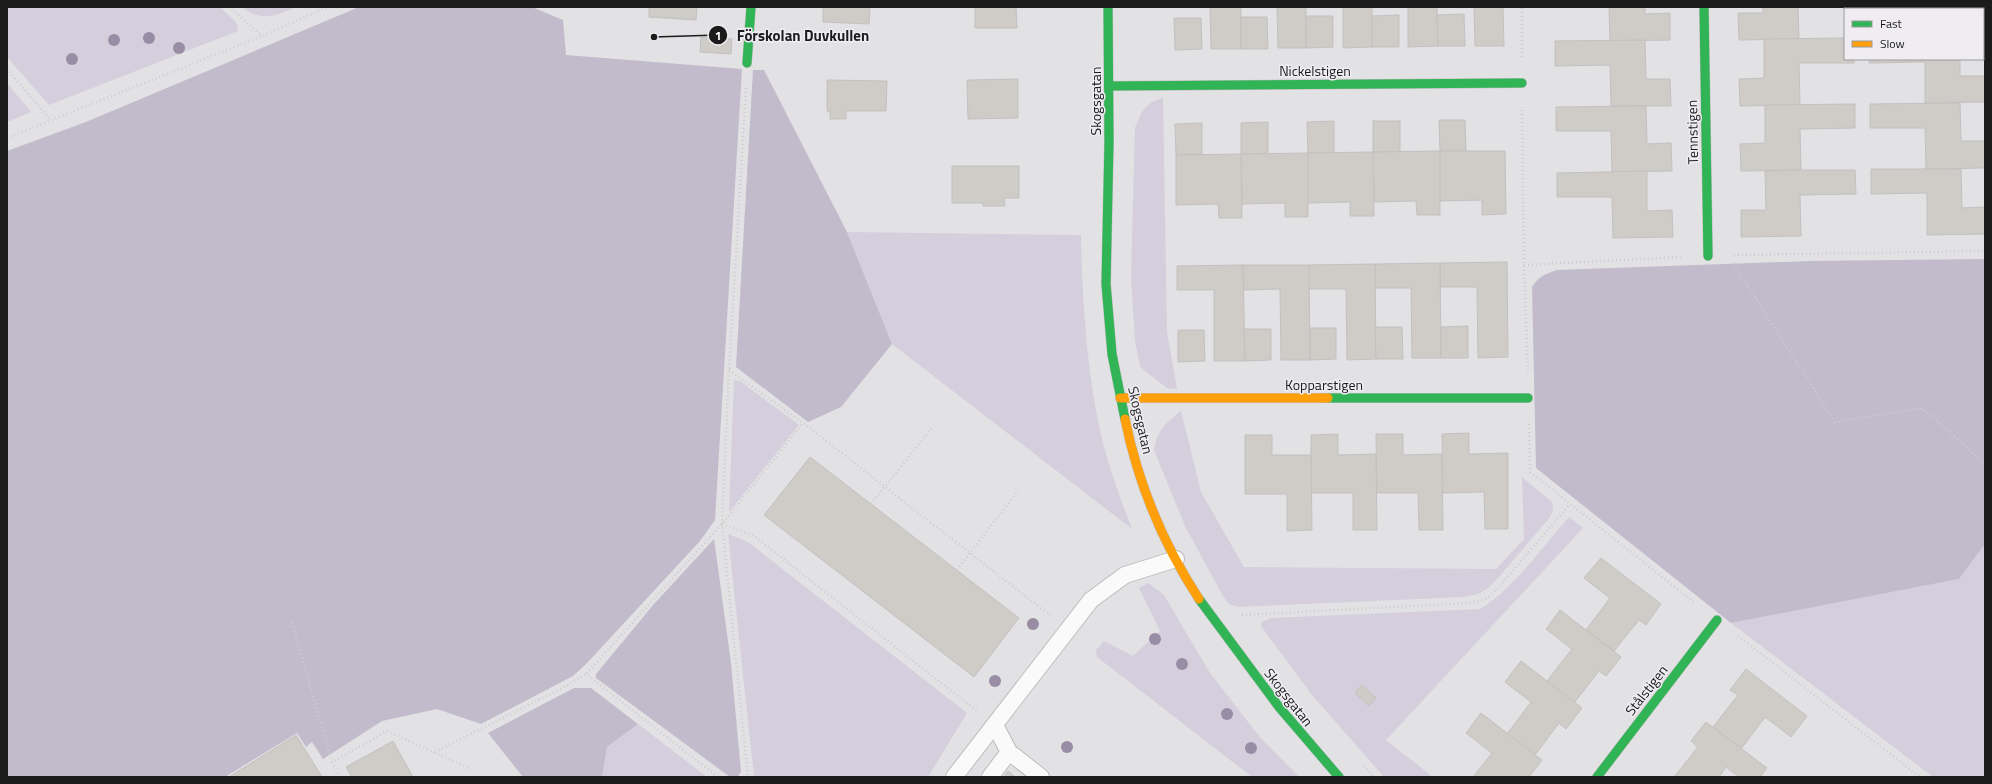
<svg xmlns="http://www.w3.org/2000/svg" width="1992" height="784" font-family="'Titillium Web',sans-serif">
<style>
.green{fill:#d5cfdd}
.forest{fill:#c2bbcb}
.building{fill:#cfcbc7;stroke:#c2c1c1}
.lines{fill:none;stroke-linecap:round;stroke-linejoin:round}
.lane-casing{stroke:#bdbcbe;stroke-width:18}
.fast-casing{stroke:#bdbcbe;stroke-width:10}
.slow-casing{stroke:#bdbcbe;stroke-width:10}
.path{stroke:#cecdce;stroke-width:2.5;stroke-dasharray:1 3;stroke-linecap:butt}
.lane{stroke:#fbfafb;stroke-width:16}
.fast{stroke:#30b455;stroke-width:9}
.slow{stroke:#ff9f0a;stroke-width:9}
.tree{fill:#998da5}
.labels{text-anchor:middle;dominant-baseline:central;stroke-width:3;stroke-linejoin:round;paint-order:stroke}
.street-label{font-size:14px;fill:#1b1b1c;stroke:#efedf2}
.leader{fill:none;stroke:#1b1b1c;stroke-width:1.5}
.callout-dot{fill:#1b1b1c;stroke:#efedf2;stroke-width:1.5}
.mark-label{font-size:12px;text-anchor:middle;font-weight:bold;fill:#fff}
.callout-label{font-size:15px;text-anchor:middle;font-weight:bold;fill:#1b1b1c;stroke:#efedf2;stroke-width:3;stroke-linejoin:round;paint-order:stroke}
</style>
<rect width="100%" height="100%" fill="#e2e1e3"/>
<g class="green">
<polygon points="7,7 220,7 236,22 238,31 49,105 7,57"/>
<path d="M242,7H296C276,16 261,22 242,7Z"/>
<polygon points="7,83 31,112 7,122"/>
<path d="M1163,98L1167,332L1177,389L1167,388L1145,371L1140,366L1135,341L1131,277L1135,128C1142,111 1144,103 1163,98Z"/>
<path d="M847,232L1081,235C1082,295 1086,357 1097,416C1104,455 1118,492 1132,529L892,344Z"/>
<polygon points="734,380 740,381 799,425 729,512"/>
<path d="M1181,411L1201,492L1244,567L1496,569L1524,539L1522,477L1552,502L1553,509L1551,516L1499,577L1487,589L1478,594L1464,597L1237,607L1229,604L1223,596L1185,526L1154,450C1156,432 1167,421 1181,411Z"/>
<path d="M1569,517L1583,528L1386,740L1433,777H1384L1312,695L1261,626L1262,622L1271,618L1480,609C1511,591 1545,544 1569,517Z"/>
<polygon points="728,534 748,542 967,713 928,777 754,777"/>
<polygon points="1985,544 1985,777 1933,777 1731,623 1959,579"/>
<polygon points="1148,583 1164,595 1210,673 1259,736 1299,777 1252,777 1097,657 1096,650 1104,641 1133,656 1160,631 1139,588"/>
<polygon points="638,724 707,777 602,777 607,747"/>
</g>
<g class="forest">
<polygon points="359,7 532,7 563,20 566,55 742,69 715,520 700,541 587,663 573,676 481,724 437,709 382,721 323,759 312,742 306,747 297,733 225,777 7,777 7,151 86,122"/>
<polygon points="753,70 764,70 847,232 892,344 841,407 808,422 736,367"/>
<path d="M1985,259V544L1959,579L1731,623L1536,468L1532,287C1538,277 1545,274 1557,270L1810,261Z"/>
<polygon points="714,539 731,663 741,772 738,776 730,777 596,678 596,674 654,604"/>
<polygon points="574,688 591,688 638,724 607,747 602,777 523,777 488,733"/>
</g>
<g class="building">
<polygon points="649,7 697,7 696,20 649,17"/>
<polygon points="823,7 870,7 869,24 823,22"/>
<polygon points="975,7 1016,7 1017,28 975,28"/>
<polygon points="1210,7 1241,7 1241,49 1211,49"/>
<polygon points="1277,7 1306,7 1306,48 1278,48"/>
<polygon points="1343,7 1372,7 1372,47 1343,48"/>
<polygon points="1408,7 1437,7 1438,46 1408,47"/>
<polygon points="1474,7 1503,7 1504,46 1475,46"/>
<polygon points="1609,7 1645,7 1645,14 1670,13 1670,40 1610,41"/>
<polygon points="1763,7 1798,7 1799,39 1739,40 1738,13 1763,13"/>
<rect x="1924" y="7" width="35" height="2"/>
<polygon points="1464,14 1465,46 1438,46 1437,15"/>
<polygon points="1399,15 1399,47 1372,47 1372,16"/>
<polygon points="1306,16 1333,16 1333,47 1306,48"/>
<polygon points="1241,17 1267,17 1268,49 1241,49"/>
<polygon points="1174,18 1201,18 1202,49 1175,50"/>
<polygon points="701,37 732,39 731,54 700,52"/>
<polygon points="1845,38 1845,59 1854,59 1854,63 1799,63 1800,105 1740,106 1739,79 1764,78 1764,39"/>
<polygon points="1645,40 1646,79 1670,79 1671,106 1611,106 1610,65 1555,66 1555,41"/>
<polygon points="1869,59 1960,59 1960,76 1985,76 1985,102 1925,103 1925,62 1869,63"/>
<polygon points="1018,79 1018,118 968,119 967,80"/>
<polygon points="827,80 887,81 886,111 846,111 846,119 830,119 830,111 827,111"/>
<polygon points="1960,103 1961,141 1985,141 1985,168 1926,169 1925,128 1870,128 1870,104"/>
<polygon points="1855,104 1855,128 1800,129 1801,170 1741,171 1740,144 1765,143 1765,105"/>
<polygon points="1646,106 1647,144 1671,143 1672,171 1612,172 1611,131 1556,131 1556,107"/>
<polygon points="1439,120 1465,120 1466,151 1440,151"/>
<polygon points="1334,121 1334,153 1308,153 1307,122"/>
<rect x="1373" y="121" width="27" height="31"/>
<polygon points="1268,122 1268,154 1241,154 1241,123"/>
<polygon points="1202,123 1202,154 1176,155 1175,124"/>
<polygon points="1440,151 1505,151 1506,214 1482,215 1482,200 1440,201"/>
<polygon points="1440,151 1440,215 1417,215 1416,201 1374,202 1373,152"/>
<polygon points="1373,152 1374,216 1350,216 1350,202 1308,203 1308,153"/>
<polygon points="1308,153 1308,217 1285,217 1285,203 1242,204 1241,154"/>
<polygon points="1241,154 1242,218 1219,218 1218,204 1176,205 1176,155"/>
<polygon points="952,166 1019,166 1019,198 1004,198 1005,206 983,206 983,203 952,203"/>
<polygon points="1871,169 1961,169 1962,208 1985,207 1985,234 1927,235 1927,193 1871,194"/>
<polygon points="1801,170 1855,170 1856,194 1800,195 1801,236 1741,237 1741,210 1766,210 1765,171"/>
<polygon points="1647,171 1647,211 1672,210 1673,237 1613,238 1612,197 1557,197 1557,173"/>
<polygon points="1507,262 1508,357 1478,358 1477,287 1440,287 1440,263"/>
<polygon points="1440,263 1441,358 1412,358 1411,288 1375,288 1375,264"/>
<polygon points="1375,264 1376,359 1347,360 1346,289 1309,289 1309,265"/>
<polygon points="1243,265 1245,361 1214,361 1214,290 1177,290 1177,266"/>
<polygon points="1243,265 1309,265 1310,360 1281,360 1280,289 1244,290"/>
<polygon points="1468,326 1468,358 1441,358 1441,327"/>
<polygon points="1375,327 1402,327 1403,359 1376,359"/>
<polygon points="1310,328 1336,328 1336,359 1310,360"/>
<polygon points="1244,329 1271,329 1271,360 1245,361"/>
<polygon points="1178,330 1204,330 1205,361 1178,362"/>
<polygon points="1469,433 1469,454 1508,453 1508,529 1485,529 1484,492 1443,493 1442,434"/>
<polygon points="1338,434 1338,455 1376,454 1377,530 1353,530 1353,493 1311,493 1311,435"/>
<polygon points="1376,434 1403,434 1403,455 1442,454 1443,530 1419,530 1418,493 1377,493"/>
<polygon points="1245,435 1272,435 1272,455 1311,455 1312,530 1287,531 1287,494 1245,494"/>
<polygon points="810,457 1019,618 974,677 764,515"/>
<polygon points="1601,558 1661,604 1646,625 1639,620 1614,651 1586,630 1610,598 1584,578"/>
<polygon points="1560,610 1621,657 1606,676 1599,671 1574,703 1547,681 1572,649 1546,629"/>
<polygon points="1521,661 1582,708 1566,729 1559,723 1535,755 1507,734 1531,702 1505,682"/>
<polygon points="1746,669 1807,716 1791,737 1765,717 1741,749 1713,727 1738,695 1730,690"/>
<polygon points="1362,685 1376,698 1369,706 1355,693"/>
<polygon points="1481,713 1542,760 1529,777 1524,777 1520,774 1518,777 1473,777 1492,753 1466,733"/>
<polygon points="1706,722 1767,768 1760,777 1739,777 1726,767 1719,777 1674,777 1698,747 1691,741"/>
<polygon points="296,735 322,777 229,777"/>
<polygon points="393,741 413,777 352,777 346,767"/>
<polygon points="1008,771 1015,777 1004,777"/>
</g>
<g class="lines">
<defs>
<g id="lane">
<polyline points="995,725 1009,752 1041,777"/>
<polyline points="954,777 1091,600 1125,575 1176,559"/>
<polyline points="990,777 1009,752"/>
</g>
<g id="fast">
<polyline points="1108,7 1109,142 1106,284 1112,354 1125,419"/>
<polyline points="1704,7 1708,256"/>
<polyline points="747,63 751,7"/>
<polyline points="1109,86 1522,83"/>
<polyline points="1328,398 1528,398"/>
<polyline points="1199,599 1279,707 1339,777"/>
<polyline points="1597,777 1717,620"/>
</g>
<g id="slow">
<polyline points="1120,398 1328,398"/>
<path d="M1125,419C1138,483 1163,544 1199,599"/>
</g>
</defs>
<use href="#lane" class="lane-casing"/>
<use href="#fast" class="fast-casing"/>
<use href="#slow" class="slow-casing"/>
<g class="path">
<polyline points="229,7 262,36"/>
<polyline points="1522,57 1522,7"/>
<polyline points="7,69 51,120"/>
<polyline points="746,88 729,370 722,524 748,777"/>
<polyline points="1522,110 1524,265 1528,373"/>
<polyline points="7,138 262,36 328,7"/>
<polyline points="1734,255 1985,251"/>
<polyline points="1733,263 1835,422 1922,408 1985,464"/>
<polyline points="1524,265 1681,257"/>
<polyline points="729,370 803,423 1051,616"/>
<polyline points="1529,424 1530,472 1696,604"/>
<polyline points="871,504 932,428"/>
<polyline points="722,524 754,536 977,711"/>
<polyline points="957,570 1017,492"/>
<polyline points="1242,615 1470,603 1486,599 1497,589 1570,504"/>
<polyline points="292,623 332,762"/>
<polyline points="1738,636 1920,777"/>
<polyline points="435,752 562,688 586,674"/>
<polyline points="1364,766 1374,777"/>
<polyline points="340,777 332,762 387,731 471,769"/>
<polyline points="718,777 586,674 722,524 803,423"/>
</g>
<use href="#lane" class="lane"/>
<use href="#fast" class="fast"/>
<use href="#slow" class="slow"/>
</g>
<g class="tree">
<circle cx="149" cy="38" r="6"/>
<circle cx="114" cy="40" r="6"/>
<circle cx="179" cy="48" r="6"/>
<circle cx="72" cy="59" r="6"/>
<circle cx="1033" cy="624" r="6"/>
<circle cx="1155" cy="639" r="6"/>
<circle cx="1182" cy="664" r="6"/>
<circle cx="995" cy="681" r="6"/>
<circle cx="1227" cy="714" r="6"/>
<circle cx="1067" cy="747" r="6"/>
<circle cx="1251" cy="748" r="6"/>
</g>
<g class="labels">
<g class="street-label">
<text x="1315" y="70">Nickelstigen</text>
<text transform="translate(1095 101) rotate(-90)">Skogsgatan</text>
<text transform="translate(1692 132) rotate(-91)">Tennstigen</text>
<text x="1324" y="384">Kopparstigen</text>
<text transform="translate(1141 420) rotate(77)">Skogsgatan</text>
<text transform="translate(1646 690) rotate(-52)">Stålstigen</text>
<text transform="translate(1289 697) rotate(52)">Skogsgatan</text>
</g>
</g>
<path class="leader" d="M654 37L718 35"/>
<g class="callout-dot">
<circle cx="654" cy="37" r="4"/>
<circle cx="718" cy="35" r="10"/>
</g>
<g class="mark-label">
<text x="718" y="40">1</text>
</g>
<g class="callout-label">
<text x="803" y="41">Förskolan Duvkullen</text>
</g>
<rect width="1992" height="784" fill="none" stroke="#1b1b1c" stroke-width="16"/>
<rect x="1844" y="8" width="140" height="52" fill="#efedf2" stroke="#9a999c"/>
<rect x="1852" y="21" width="20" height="6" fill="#30b455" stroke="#9a999c"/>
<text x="1880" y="28" font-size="12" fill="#1b1b1c">Fast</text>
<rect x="1852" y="41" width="20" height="6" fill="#ff9f0a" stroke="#9a999c"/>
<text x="1880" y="48" font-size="12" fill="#1b1b1c">Slow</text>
</svg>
